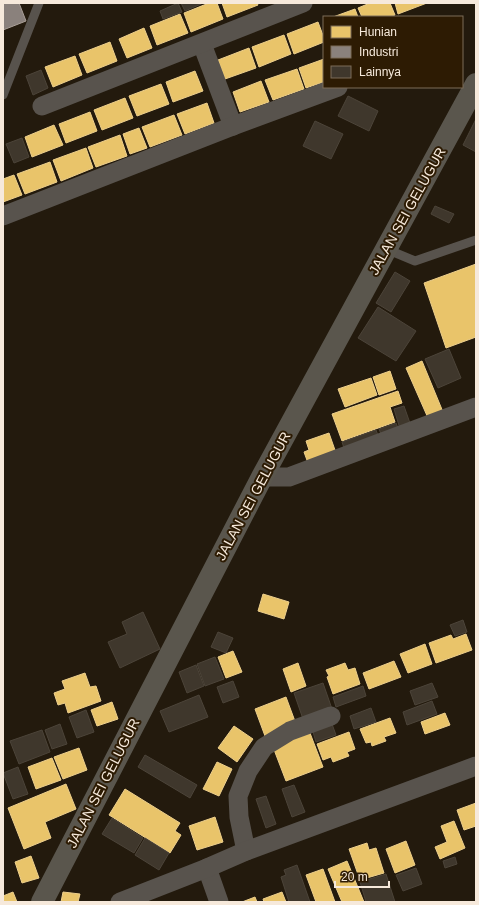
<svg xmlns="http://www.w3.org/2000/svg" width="479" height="905" font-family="Helvetica,sans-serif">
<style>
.homes{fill:#e9c46a;stroke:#edcf8c}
.industry{fill:#8a817c;stroke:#aaa098}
.building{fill:#3f372c;stroke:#4c4439}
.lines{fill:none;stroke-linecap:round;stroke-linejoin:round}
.service{stroke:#58534d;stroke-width:9}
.minor{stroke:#58534d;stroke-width:19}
.secondary{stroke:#5a564d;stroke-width:22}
.labels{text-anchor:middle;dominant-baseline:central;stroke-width:4;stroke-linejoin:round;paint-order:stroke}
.street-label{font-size:14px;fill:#f6e9db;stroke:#2d1b03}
</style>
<rect width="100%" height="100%" fill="#231a0d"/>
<g class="homes">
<polygon points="209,3 217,3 223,19 191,32 184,13"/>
<polygon points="222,3 257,3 258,5 227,17"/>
<polygon points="370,3 390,3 395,15 390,17 362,17 358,8"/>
<polygon points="395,3 427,3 398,14"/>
<polygon points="355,9 358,17 333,17"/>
<polygon points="180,14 188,33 157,45 150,26"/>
<polygon points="318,22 324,38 324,42 294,54 287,34"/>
<polygon points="144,28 152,48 127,58 119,39"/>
<polygon points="284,35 291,54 259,67 252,47"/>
<polygon points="110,42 117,61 87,73 79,54"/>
<polygon points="249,48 256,68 225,79 218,60"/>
<polygon points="75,56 82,75 53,87 45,67"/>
<polygon points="324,59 324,82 306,88 299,68"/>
<polygon points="297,69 304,89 273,100 265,80"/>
<polygon points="195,71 203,91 173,102 166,82"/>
<polygon points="261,81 269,102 240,112 233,92"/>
<polygon points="161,84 169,104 137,116 129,96"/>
<polygon points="125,98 133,118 102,130 94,110"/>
<polygon points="207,103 214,123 185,134 177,114"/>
<polygon points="90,112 97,131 66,143 59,124"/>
<polygon points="174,115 182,135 150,147 142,127"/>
<polygon points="54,125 63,145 32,157 25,137"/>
<polygon points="139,128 147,148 130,154 123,134"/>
<polygon points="120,135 127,156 96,167 88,147"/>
<polygon points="86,148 93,168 61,181 53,160"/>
<polygon points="50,162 57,182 25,194 17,174"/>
<polygon points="14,175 22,195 3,202 3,179"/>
<polygon points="476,264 476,337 446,348 424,283"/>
<polygon points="422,361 443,412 428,418 406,368"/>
<polygon points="390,371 396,389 379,395 373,377"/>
<polygon points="371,378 377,395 345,407 338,389"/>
<polygon points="398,391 402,403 390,407 395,422 342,441 332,414"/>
<polygon points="329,433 336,453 308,463 304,452 309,450 306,441"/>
<polygon points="263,594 289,602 284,619 258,611"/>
<polygon points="466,634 472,650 436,663 429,643 451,635 453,639"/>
<polygon points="425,644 432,664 408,673 400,654"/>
<polygon points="233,651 242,672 226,678 218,657"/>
<polygon points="394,661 401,677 369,689 363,673"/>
<polygon points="298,663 306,686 291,692 283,669"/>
<polygon points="345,663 348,670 355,668 360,684 333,694 327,677 329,676 326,670"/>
<polygon points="85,673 90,687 96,686 101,701 68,713 65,703 58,705 54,693 65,689 62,681"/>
<polygon points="286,697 296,724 265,736 255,709"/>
<polygon points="112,702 118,719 97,726 91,710"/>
<polygon points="445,713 450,725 425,734 421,722"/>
<polygon points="390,718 396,733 384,737 386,741 372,746 371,742 366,743 360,729"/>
<polygon points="234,726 253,739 237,762 218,748"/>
<polygon points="349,732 355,749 347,752 349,756 333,762 331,757 323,760 317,744"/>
<polygon points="310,733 323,767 286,781 273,747"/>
<polygon points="79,748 87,770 63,779 54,757"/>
<polygon points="52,758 61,780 36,789 28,767"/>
<polygon points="217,762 232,769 219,796 203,789"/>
<polygon points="66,784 76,809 45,822 51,838 24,849 8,808"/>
<polygon points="125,789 180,823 175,831 181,835 170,853 109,815"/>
<polygon points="476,803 476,826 464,830 457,810"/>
<polygon points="215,817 223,842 197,850 189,826"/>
<polygon points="454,821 465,848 440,859 435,847 447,842 441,826"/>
<polygon points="406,841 415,865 395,873 386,849"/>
<polygon points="367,843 369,850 376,848 384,873 360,880 349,849"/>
<polygon points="31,856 39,878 22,883 15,862"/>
<polygon points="347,861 364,902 342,902 328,869"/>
<polygon points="323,869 335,902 316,902 306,875"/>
<polygon points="13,892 17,902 3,902 3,896"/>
<polygon points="63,892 80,894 78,902 61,902"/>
<polygon points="282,892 286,902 264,902 263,899"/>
<polygon points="255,897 257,902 242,902"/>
</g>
<polygon class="industry" points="3,3 19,3 26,21 3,30"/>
<g class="building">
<polygon points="178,3 182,12 163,19 160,11"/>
<polygon points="181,3 201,3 201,4 185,11"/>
<polygon points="41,70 48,88 33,95 26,76"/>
<polygon points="348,96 378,111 369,131 338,116"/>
<polygon points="476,119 476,152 463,145"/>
<polygon points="315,121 343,134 331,159 303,146"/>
<polygon points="22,138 29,157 14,163 6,144"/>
<polygon points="435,206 454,214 449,223 431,214"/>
<polygon points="395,272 410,281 391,312 376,303"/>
<polygon points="378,307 416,331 396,361 358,338"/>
<polygon points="449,349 461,378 438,388 425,359"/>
<polygon points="404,406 412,429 401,432 394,409"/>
<polygon points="396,423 400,433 383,439 379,429"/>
<polygon points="376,430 380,441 346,454 342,442"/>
<polygon points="143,612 160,649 120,668 108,642 127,634 122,622"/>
<polygon points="463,620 467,632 455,636 450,625"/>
<polygon points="218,632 233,638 226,653 211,647"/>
<polygon points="215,657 224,679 205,686 197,664"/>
<polygon points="196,665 204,686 187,693 179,672"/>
<polygon points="233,681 239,697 223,703 217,687"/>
<polygon points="323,683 332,709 303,719 294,693"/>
<polygon points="432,683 438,697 415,705 410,691"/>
<polygon points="363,686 366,696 336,707 333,697"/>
<polygon points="199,695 208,717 169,732 160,711"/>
<polygon points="432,701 437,714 407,725 403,712"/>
<polygon points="371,708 376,722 354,729 350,716"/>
<polygon points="86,710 94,732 77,738 69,717"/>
<polygon points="60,724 67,744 52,749 45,730"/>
<polygon points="332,724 336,735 316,742 313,732"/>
<polygon points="42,730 50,752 19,764 10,741"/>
<polygon points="145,755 197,785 190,798 138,767"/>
<polygon points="18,767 28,794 13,799 3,773"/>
<polygon points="294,785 305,812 292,817 282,789"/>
<polygon points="266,796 276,824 266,828 256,799"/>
<polygon points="112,818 143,838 134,853 102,834"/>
<polygon points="145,838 169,853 159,870 135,855"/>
<polygon points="455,857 457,864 445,868 443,861"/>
<polygon points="297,865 310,902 289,902 281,877 286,875 284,870"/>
<polygon points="416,868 422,884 403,891 396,875"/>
<polygon points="386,874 395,902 366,902 360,882"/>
</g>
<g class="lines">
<g class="service">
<polyline points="3,95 39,3"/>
<polyline points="386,249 415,261 476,240"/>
</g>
<g class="minor">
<polyline points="202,44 233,126"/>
<polyline points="42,106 303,3"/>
<polyline points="3,216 233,126 338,87"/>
<polyline points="262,477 289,477 476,407"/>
<polyline points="246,851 239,817 238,796 248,771 264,747 290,731 331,716"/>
<polyline points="207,868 219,902"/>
<polyline points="120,902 207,868 246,851 476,766"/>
</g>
<polyline class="secondary" points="42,902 262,477 476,84"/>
</g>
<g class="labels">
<g class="street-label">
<text transform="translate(407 211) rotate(-61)">JALAN SEI GELUGUR</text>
<text transform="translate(253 496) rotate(-62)">JALAN SEI GELUGUR</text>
<text transform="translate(103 783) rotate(-63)">JALAN SEI GELUGUR</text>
</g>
</g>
<rect width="479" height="905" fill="none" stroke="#f6e9db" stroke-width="8"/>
<rect x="323" y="16" width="140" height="72" fill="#2d1b03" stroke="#7d6d59"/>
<rect x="331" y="26" width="20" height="12" fill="#e9c46a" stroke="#7d6d59"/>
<text x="359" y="36" font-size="12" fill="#f6e9db">Hunian</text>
<rect x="331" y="46" width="20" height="12" fill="#8a817c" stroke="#7d6d59"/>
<text x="359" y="56" font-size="12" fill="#f6e9db">Industri</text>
<rect x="331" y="66" width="20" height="12" fill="#3f372c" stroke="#7d6d59"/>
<text x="359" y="76" font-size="12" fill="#f6e9db">Lainnya</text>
<path d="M335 881v6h54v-6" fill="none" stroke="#f6e9db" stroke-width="2"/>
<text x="341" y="881" font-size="12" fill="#f6e9db" stroke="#2d1b03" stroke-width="3" paint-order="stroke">20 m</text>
</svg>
